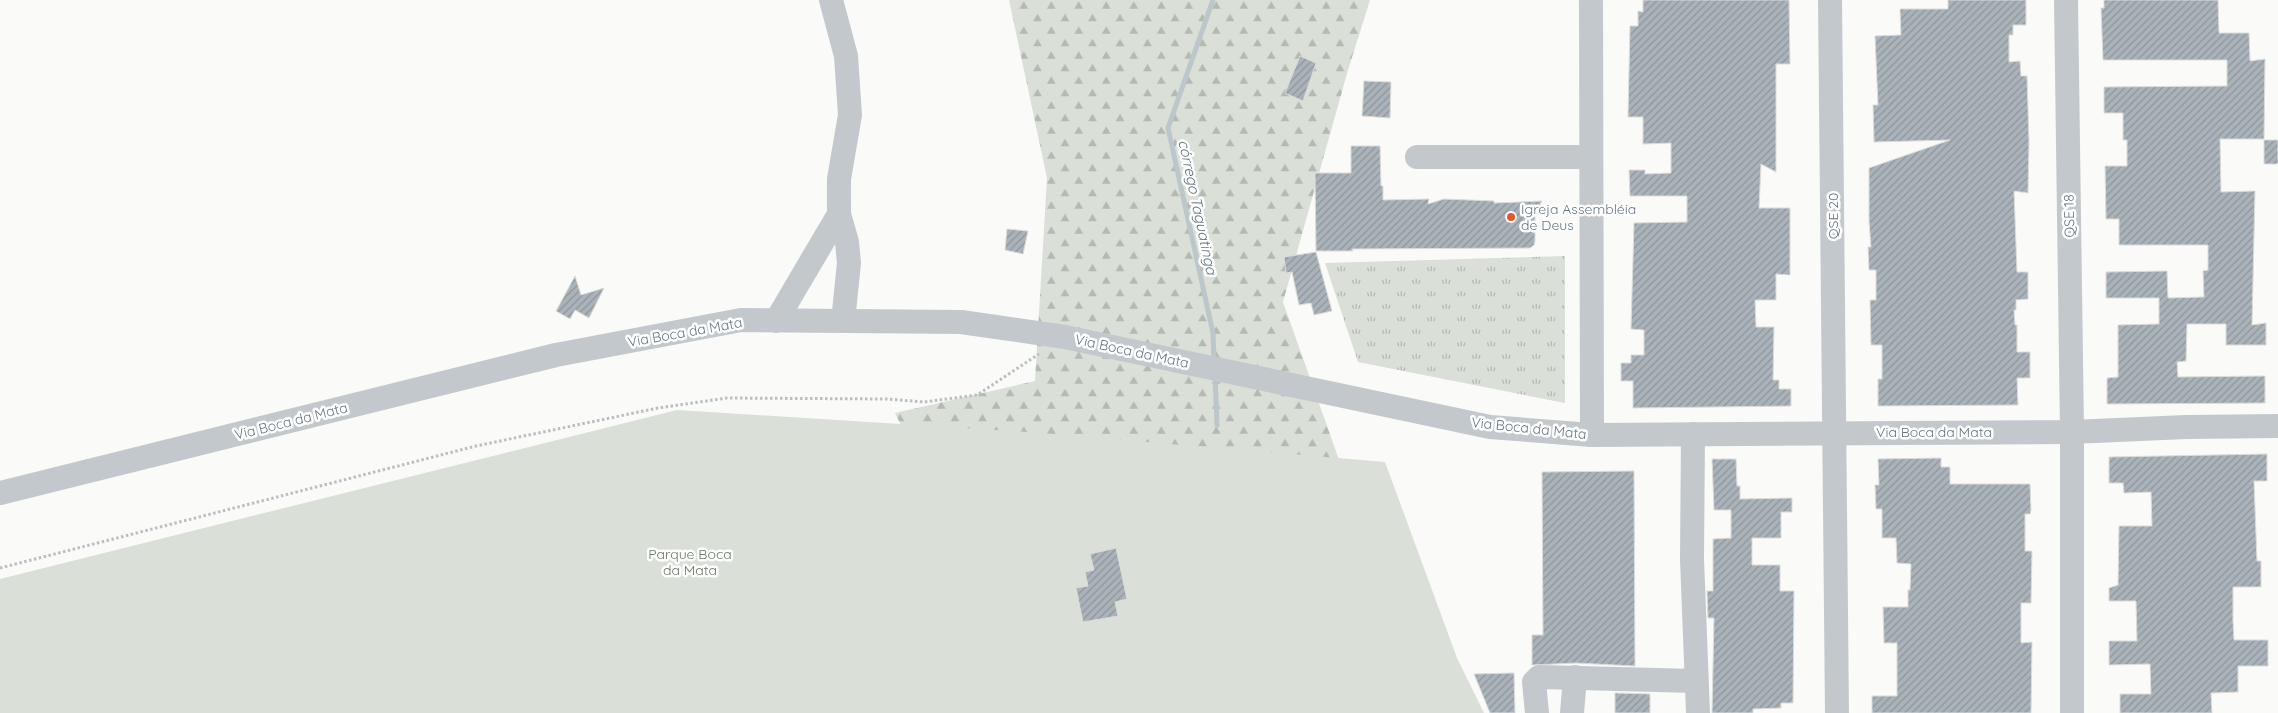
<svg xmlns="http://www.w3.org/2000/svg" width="2278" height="713" font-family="Quicksand,sans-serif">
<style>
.grass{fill:url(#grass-tufts)}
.forest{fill:url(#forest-firs)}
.park{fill:#dadfd7}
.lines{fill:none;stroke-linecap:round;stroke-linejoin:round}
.stream{stroke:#bbc7cb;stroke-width:5}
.building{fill:url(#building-hatch);stroke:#dcdcda}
.path{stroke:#bbbfc2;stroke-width:3;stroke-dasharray:2.5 2.5;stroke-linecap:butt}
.minor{stroke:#c3c8cc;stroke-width:24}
.poi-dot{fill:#e4572e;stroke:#fff;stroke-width:2}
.labels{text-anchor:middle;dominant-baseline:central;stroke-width:5;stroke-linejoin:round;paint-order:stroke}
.poi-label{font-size:14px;fill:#657683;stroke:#fff;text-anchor:start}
.street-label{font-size:14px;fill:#657683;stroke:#fff}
.park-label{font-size:14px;fill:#687a64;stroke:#fff}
.water-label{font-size:15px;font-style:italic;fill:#60757c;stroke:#fff}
</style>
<defs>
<pattern id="grass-tufts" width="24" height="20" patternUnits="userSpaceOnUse" patternTransform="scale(1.25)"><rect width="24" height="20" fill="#dadfd7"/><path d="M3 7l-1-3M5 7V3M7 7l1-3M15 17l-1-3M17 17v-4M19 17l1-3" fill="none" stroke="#b4b9b4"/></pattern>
<pattern id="forest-firs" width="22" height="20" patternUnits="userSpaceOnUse" patternTransform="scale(1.25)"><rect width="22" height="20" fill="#dadfd7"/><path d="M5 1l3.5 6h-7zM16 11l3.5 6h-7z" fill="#b4b9b4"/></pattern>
<pattern id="building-hatch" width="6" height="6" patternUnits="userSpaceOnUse" patternTransform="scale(1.25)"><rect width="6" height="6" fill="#aab3b9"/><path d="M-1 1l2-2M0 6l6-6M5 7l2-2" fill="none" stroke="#8e969c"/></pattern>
</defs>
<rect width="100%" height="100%" fill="#fafaf8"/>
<polygon class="grass" points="1565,256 1565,403 1358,362 1325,263"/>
<polygon class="forest" points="1009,0 1370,0 1348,70 1283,302 1429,713 1017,661 895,413 1035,381 1047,178"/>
<polygon class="park" points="677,410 1027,432 1385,462 1457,658 1484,713 0,713 0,579"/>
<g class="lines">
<g class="stream">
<polyline points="1213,0 1168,128 1213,333 1214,362"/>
<polyline points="1215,376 1217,425"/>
</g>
</g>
<g class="building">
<polygon points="1643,0 1789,0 1790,64 1776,64 1776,172 1761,164 1759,208 1790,208 1790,275 1776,274 1776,300 1755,300 1756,327 1774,327 1773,380 1779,380 1779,389 1791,389 1791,406 1633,408 1633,381 1621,381 1621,363 1631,363 1631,355 1644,355 1644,330 1631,329 1634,223 1687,222 1687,196 1630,196 1629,170 1645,170 1645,174 1671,173 1671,143 1643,144 1643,117 1628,117 1630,26 1638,26 1638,11 1643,12"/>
<polygon points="1948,0 2026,0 2026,25 2013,25 2013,35 2009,35 2009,62 2020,61 2021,76 2027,76 2029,142 2028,193 2014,191 2017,272 2028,272 2028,299 2016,300 2016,310 2014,310 2015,325 2017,325 2017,352 2030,352 2030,378 2017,378 2018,405 1878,406 1878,379 1882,379 1882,345 1871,345 1870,300 1876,300 1876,270 1869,270 1868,247 1871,247 1869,221 1869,168 1950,140 1874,142 1873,105 1878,105 1875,36 1901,35 1900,9 1948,9"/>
<polygon points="2104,0 2218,0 2219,33 2249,33 2250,61 2265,59 2264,139 2220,139 2221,192 2255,191 2252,325 2266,323 2266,345 2226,345 2226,324 2187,324 2186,361 2177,362 2178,377 2265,376 2265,403 2107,404 2107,378 2118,377 2118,325 2159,324 2159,298 2106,298 2106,272 2167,271 2168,298 2204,297 2203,271 2208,270 2208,245 2119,245 2119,219 2106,219 2105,166 2127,166 2127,140 2123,140 2123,113 2104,113 2104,87 2227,86 2227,60 2103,60 2101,8 2104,8"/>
<polygon points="1300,56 1316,63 1303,101 1285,93"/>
<polygon points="1364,81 1391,82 1390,118 1362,116"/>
<rect x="2264" y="140" width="14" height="24"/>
<polygon points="1351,146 1380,146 1381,186 1383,186 1383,200 1429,199 1428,204 1444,199 1494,201 1494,203 1542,201 1535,214 1535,241 1534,245 1530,248 1352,249 1353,251 1316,251 1315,173 1351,173"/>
<polygon points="1007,229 1028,231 1023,254 1005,250"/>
<polygon points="1316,252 1332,311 1314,315 1311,303 1299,305 1292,272 1286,273 1284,257"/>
<polygon points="575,276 581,295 604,288 589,318 575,310 570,319 556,311"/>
<polygon points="2267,454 2267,481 2254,481 2257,561 2261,561 2261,587 2233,587 2233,621 2234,640 2268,640 2268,666 2238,666 2238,692 2211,693 2212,713 2120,713 2120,694 2151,694 2150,664 2109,665 2109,641 2137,641 2136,601 2109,601 2109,588 2118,585 2119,526 2152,526 2151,492 2124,493 2123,483 2109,483 2109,457"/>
<polygon points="1941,458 1941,467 1950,467 1950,484 2030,484 2031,510 2030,514 2025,514 2025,551 2032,551 2031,603 2021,603 2021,643 2032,642 2031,713 1872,713 1872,696 1897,696 1897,643 1884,643 1883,607 1908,607 1908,590 1910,590 1911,564 1897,563 1896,538 1882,538 1882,509 1876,509 1875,485 1879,485 1878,459"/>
<polygon points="1712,459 1736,459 1737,486 1740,486 1740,499 1792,498 1792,512 1781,512 1781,538 1752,538 1752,565 1780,565 1780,591 1794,591 1793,703 1781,703 1781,708 1753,709 1753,713 1712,713 1714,618 1708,618 1707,591 1713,591 1713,539 1731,538 1731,510 1714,510"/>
<polygon points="1634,471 1635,666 1576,663 1532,665 1532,635 1543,635 1542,472"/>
<polygon points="1116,548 1127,599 1115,602 1118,616 1083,622 1076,588 1088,586 1085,572 1094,570 1090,554"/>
<polygon points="1514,673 1515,713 1490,713 1474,674"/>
<polygon points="1615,693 1650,694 1650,713 1615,713"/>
</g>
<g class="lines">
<polyline class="path" points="0,568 476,446 658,408 727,398 887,399 924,402 977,395 1039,354"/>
<g class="minor">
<polyline points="831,0 846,56 850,115 839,179 839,214 847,242 849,263 843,321"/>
<polyline points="1591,0 1592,435"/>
<polyline points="1830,0 1837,713"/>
<polyline points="2066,0 2072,432 2072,713"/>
<polyline points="1417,157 1591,157"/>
<polyline points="776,321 839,214"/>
<polyline points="1693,434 1692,559 1698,713"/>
<polyline points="0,493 556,355 741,320 961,322 1065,337 1490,427 1592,435 2072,432 2186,427 2278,426"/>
<polyline points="1537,713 1534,682 1539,677 1696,681"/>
<polyline points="1572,713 1575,677"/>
</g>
</g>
<circle class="poi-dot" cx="1511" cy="217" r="5"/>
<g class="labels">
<g class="poi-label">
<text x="1521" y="209">Igreja Assembléia<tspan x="1521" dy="16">de Deus</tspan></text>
</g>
<g class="street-label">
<text transform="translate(1833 216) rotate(-90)">QSE 20</text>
<text transform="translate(2069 216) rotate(-91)">QSE 18</text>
<text transform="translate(685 332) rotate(-10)">Via Boca da Mata</text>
<text transform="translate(1132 351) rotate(12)">Via Boca da Mata</text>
<text transform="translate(291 421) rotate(-14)">Via Boca da Mata</text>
<text transform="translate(1529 428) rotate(6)">Via Boca da Mata</text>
<text x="1934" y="432">Via Boca da Mata</text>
</g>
<g class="park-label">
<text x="690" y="554">Parque Boca<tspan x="690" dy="16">da Mata</tspan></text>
</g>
<g class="water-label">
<text transform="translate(1198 207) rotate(78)">córrego Taguatinga</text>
</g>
</g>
</svg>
